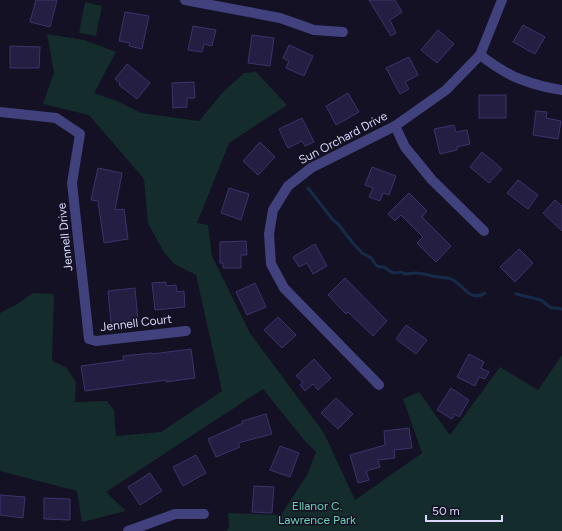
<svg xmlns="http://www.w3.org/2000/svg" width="562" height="531" font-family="Figtree,sans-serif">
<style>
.green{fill:#142c2b}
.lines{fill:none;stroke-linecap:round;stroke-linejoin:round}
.stream{stroke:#152b49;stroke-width:3}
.building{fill:#241f42;stroke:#3c336c}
.minor{stroke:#40417d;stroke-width:10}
.labels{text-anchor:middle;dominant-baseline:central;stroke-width:3;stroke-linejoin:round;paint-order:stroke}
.street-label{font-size:12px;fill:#d9d7fb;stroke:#131123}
.park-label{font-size:12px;fill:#6ad4b5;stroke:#131123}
</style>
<rect width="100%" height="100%" fill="#131123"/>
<g class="green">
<polygon points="85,2 102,6 96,36 79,33"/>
<polygon points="47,34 84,40 116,52 94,93 117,101 141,113 199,121 223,92 244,73 256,72 287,105 229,143 197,223 208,225 212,256 250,333 324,433 355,500 422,453 403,399 419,392 450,435 500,367 538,390 562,355 562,531 226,531 229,528 228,513 281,515 307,475 316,452 304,440 263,389 106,492 126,511 82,522 77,491 38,481 0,471 0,313 14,306 33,293 54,294 52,361 66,367 76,382 75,402 107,401 114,410 116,436 161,432 222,391 196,275 174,264 163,251 148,223 144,179 89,115 43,104 54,72"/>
</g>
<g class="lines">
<g class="stream">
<path d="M308,188L333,220L338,224L352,242L362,253L371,258L376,265L379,267H384L391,272L394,273L402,272L404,274C408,274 412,273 416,273C423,273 431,276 438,277C441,278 445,277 448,278C462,280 468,304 485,293"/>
<polyline points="516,294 541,300 551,308 556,308 562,309"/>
</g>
</g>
<g class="building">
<polygon points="36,0 57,0 50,27 30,22"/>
<polygon points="369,0 395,0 402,12 390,20 396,33 391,36"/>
<polygon points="125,12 149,16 142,49 129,46 130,43 119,41"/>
<polygon points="523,25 545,37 535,54 513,42"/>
<polygon points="193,26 216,30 212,46 204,44 202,52 188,50"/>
<polygon points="438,30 454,44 437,63 421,50"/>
<polygon points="252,35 274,38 270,66 248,63"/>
<polygon points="289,45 313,56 304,76 286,68 289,61 283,58"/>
<polygon points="10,46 40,47 39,68 10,68"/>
<polygon points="409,57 418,75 405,82 409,89 400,94 386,68"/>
<polygon points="127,64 150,83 137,99 119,85 120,83 115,79"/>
<polygon points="194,82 195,98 187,98 187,107 173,108 172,83"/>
<polygon points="348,93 359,112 336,125 326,106"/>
<rect x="479" y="95" width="27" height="23"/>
<polygon points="536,111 547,112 546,118 561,121 558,139 533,135"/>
<polygon points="302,118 314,142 305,146 302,141 288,148 279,129"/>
<polygon points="454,125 456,132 467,130 470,144 457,147 457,150 440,154 434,129"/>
<polygon points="260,142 275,157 258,175 243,161"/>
<polygon points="482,152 502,169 489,183 470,167"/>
<polygon points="372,167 396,176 389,195 383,193 380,201 369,197 373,188 365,185"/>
<polygon points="98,168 122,173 115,210 124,209 128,239 104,243 98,201 91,200"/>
<polygon points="518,180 538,195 528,209 507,193"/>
<polygon points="229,188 249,194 241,220 221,213"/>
<polygon points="409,193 427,211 422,217 451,246 436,262 417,243 423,237 401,215 395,221 388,214"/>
<polygon points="555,200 562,206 562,231 543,213"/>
<polygon points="246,241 247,255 241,255 241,268 223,268 223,263 220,263 220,242"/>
<polygon points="315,244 327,266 313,274 307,263 299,267 293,257"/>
<polygon points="519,249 533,263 515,282 500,267"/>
<polygon points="345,278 387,321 373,336 348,312 346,314 328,295"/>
<polygon points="166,282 166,286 176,285 177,292 184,291 185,307 155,310 152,283"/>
<polygon points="255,283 266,307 247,315 236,292"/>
<polygon points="135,288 138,321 111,323 108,291"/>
<polygon points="278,317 296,335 282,348 264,330"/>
<polygon points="406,325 427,340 416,354 396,339"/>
<polygon points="191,349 195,378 166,382 166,380 85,391 81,366 124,360 123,356 152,353 152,354"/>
<polygon points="469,354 484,362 481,368 489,372 485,379 479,377 475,386 457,377"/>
<polygon points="314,359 331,378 318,390 313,384 305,391 300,385 303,382 296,376"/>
<polygon points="451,388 469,400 459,417 455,414 452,419 437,410"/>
<polygon points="336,398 353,414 338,429 321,413"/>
<polygon points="266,414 272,434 238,443 240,447 216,457 208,439 243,423 242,421"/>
<polygon points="409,428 412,448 394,450 395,458 378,460 380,467 366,471 369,480 358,483 350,455 385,445 384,431"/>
<polygon points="280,446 299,453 290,477 270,470"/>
<polygon points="196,455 206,473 183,486 173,467"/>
<polygon points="150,473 162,491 140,505 128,487"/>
<polygon points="254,486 274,487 272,513 252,512"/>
<polygon points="0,495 25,497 23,518 0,515"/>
<polygon points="44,498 70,499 70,520 44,519"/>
</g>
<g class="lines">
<g class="minor">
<polyline points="185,0 280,18 314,30 343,32"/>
<path d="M480,55C492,64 506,74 520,79C533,84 548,88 562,90"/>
<polyline points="0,112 56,118 80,134 72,183 89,339 96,341 186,331"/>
<polyline points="395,126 405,147 432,180 484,231"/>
<polyline points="379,385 284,288 271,264 269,234 273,210 288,186 311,168 395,126 446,90 480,55 502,0"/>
<polyline points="128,531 175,514 204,514"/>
</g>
</g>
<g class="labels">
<g class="street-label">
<text transform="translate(343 138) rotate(-28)">Sun Orchard Drive</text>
<text transform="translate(65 237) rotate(-96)">Jennell Drive</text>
<text transform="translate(136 323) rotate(-7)">Jennell Court</text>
</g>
<g class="park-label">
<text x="317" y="506">Ellanor C.<tspan x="317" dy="14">Lawrence Park</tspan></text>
</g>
</g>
<path d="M426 515v6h76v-6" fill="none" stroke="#d9d7fb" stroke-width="2"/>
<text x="432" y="515" font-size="12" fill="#d9d7fb" stroke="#131123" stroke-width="3" paint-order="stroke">50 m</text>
</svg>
